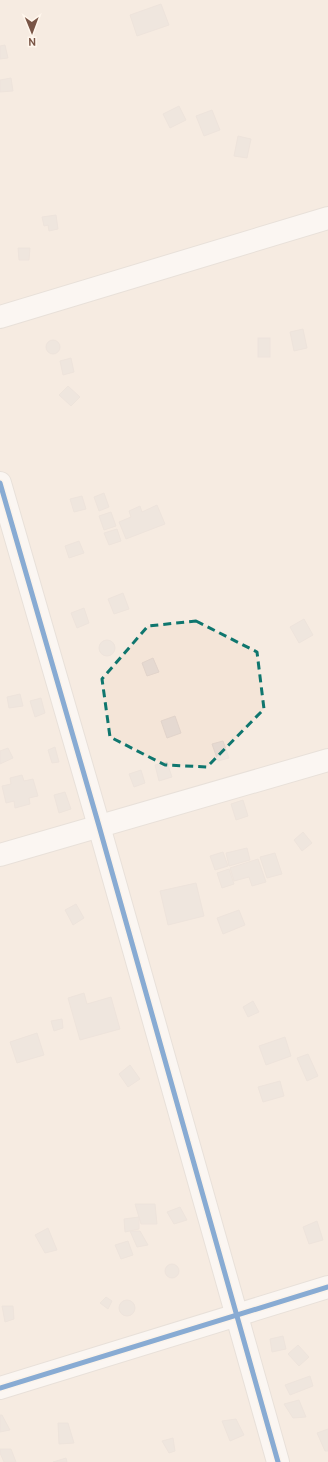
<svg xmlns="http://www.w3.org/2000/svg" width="328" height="1462" font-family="Cabin,sans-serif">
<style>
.residential{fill:#f4e5d8}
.building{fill:#e5d9d1;stroke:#e2d4cb}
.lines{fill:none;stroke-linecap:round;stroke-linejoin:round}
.minor-casing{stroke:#d6cdc6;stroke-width:24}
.minor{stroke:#fefdfc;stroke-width:22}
.cycleway-casing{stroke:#fff6ec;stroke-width:8}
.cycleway{stroke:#0057b8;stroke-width:5}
.marked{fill:none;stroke:#0f766e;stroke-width:3;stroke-dasharray:8 5;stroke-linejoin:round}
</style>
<rect width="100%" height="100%" fill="#f8f1ea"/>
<rect class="residential" x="0" y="0" width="328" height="1462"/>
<g class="building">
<polygon points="161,4 169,25 137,36 130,15"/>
<polygon points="5,45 8,58 0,59 0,46"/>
<polygon points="11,78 13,91 0,92 0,80"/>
<polygon points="179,106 186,120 170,128 163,114"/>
<polygon points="212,110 220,130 204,136 196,116"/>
<polygon points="238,136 251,139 247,158 234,156"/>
<polygon points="56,215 58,229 49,231 48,225 44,226 42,217"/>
<polygon points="18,248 30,248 29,260 19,260"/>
<polygon points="303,329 307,348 294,351 290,332"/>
<rect x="258" y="338" width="12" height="19"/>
<circle cx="53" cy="347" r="7"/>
<polygon points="71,358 74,372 63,375 60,361"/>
<polygon points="68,386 80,397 71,406 59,395"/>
<polygon points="104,493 109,507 99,511 94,497"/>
<polygon points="82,496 86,509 74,512 70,499"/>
<polygon points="157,505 165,524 126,539 119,522 131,517 129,511 140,506 142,512"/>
<polygon points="111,512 116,526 104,530 99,516"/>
<polygon points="117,529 121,541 109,545 104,533"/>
<polygon points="79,541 84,553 69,558 65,546"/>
<polygon points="123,593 129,609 114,614 108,599"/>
<polygon points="84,608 89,623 77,628 71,613"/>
<polygon points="304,619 313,635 299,643 290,627"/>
<circle cx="107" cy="648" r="8"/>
<polygon points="153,658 159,672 147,676 142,663"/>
<polygon points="20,694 23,706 9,708 7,697"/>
<polygon points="41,698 45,713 35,717 30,701"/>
<polygon points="175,716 181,733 167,738 161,721"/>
<polygon points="223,741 229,758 218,761 212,744"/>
<polygon points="55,747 59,762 52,763 48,750"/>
<polygon points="8,748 13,758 0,764 0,751"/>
<polygon points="167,762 172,777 159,781 155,765"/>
<polygon points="141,770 145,783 134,787 129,774"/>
<polygon points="22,775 24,781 33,779 38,796 29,798 30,804 15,808 14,801 6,803 2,786 11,784 10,778"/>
<polygon points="65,792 71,809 59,813 54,795"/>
<polygon points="243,800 248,816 236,820 231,804"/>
<polygon points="303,832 312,843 302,851 294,840"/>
<polygon points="247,848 250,860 229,866 226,853"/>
<polygon points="223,852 228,866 215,870 210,856"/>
<polygon points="275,853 282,874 267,878 260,857"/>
<polygon points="258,859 266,882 252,886 249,877 234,881 230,868"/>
<polygon points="229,869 234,884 222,888 217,873"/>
<polygon points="196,883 204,916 168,925 160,891"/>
<polygon points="76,904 84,918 73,925 65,910"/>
<polygon points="239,910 245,925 223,934 217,918"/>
<polygon points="84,993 87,1004 111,997 120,1029 80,1040 68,998"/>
<polygon points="253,1001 259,1012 248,1017 243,1007"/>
<polygon points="62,1019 63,1028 54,1031 51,1021"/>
<polygon points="37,1033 44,1055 17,1063 10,1042"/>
<polygon points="285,1037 291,1056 266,1065 259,1046"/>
<polygon points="308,1054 318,1076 307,1081 297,1058"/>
<polygon points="130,1065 140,1079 128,1087 119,1074"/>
<polygon points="280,1081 284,1096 263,1102 258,1087"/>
<polygon points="135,1204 155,1204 157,1224 141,1224"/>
<polygon points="180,1207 187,1220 174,1224 167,1212"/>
<polygon points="139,1217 139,1229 125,1232 124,1219"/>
<polygon points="317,1221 323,1240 309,1244 303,1227"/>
<polygon points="48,1228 57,1250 45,1253 35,1235"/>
<polygon points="130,1231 140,1231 148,1245 137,1247"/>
<polygon points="128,1241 133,1255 121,1259 115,1245"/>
<circle cx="172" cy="1271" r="7"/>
<polygon points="106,1297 112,1301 108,1309 100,1303"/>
<circle cx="127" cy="1308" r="8"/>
<polygon points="2,1306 13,1306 14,1319 5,1322"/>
<polygon points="283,1336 286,1349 272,1352 270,1339"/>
<polygon points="298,1345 309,1357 299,1366 288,1354"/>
<polygon points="310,1376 313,1386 290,1395 285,1385"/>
<polygon points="299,1400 306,1417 293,1418 284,1404"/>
<polygon points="0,1415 2,1415 10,1430 0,1432"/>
<polygon points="236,1419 244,1435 230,1441 222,1421"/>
<polygon points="58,1423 68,1423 74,1443 59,1444"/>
<polygon points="328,1429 328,1451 325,1451 317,1433"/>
<polygon points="173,1438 175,1451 169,1453 162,1441"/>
<polygon points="0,1449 11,1449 16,1462 4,1462 0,1453"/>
<polygon points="66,1458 67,1462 53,1462"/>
</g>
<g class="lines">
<defs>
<g id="minor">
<polyline points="0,317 328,218"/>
<polyline points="0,483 99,826 278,1462"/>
<polyline points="0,855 328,760"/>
<polyline points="0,1388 328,1287"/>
</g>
</defs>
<use href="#minor" class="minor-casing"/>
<use href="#minor" class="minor"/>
<defs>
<g id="cycleway">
<polyline points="0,483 99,826 278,1462"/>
<polyline points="0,1388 328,1287"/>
</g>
</defs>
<use href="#cycleway" class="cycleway-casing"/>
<use href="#cycleway" class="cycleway"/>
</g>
<path d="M0 0H328V1462H0ZM196,621L257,652L264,709L207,767L165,765L110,737L102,679L148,626Z" fill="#f8f1ea" fill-opacity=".55" fill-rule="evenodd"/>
<path class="marked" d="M196,621L257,652L264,709L207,767L165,765L110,737L102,679L148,626Z"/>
<g transform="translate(32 32) rotate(179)" stroke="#fff6ec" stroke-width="3" paint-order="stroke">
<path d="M0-3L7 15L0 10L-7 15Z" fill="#795546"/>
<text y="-6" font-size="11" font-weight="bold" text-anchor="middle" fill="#795546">N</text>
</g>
</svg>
